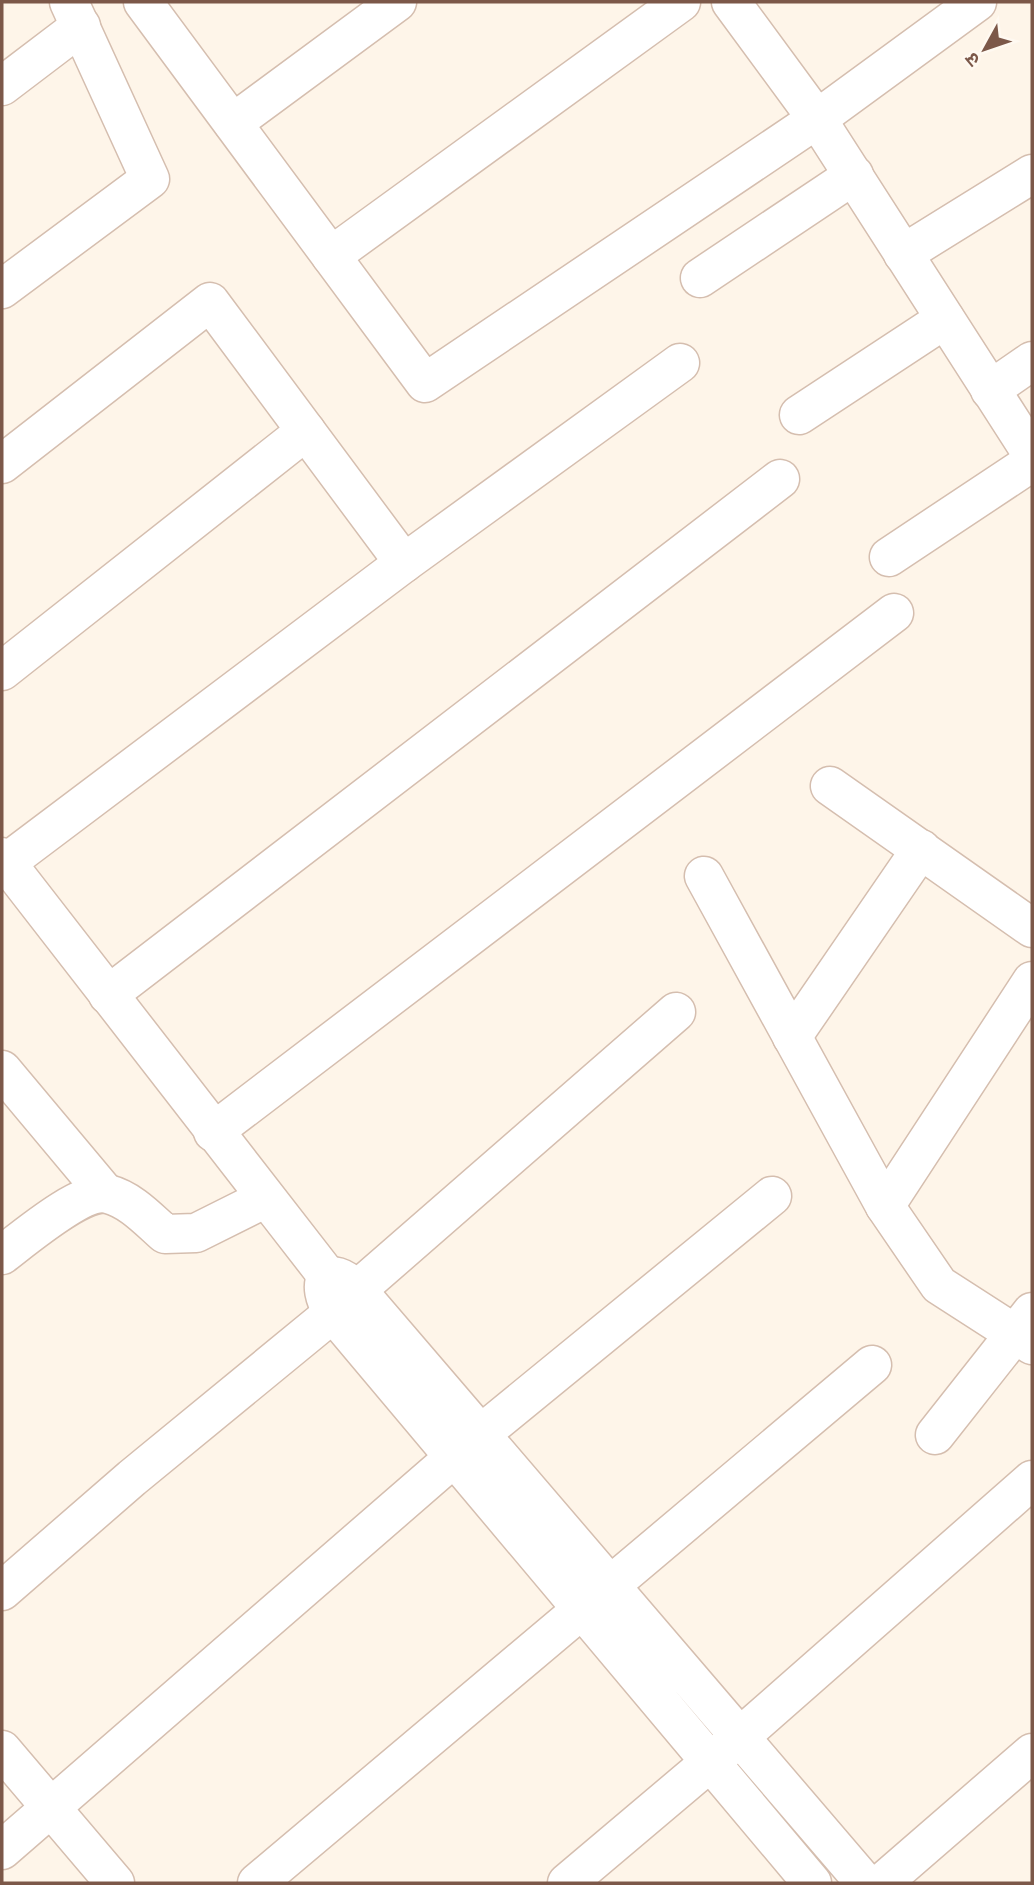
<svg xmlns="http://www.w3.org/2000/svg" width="1034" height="1885" font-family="Inter,'Noto Sans Devanagari',sans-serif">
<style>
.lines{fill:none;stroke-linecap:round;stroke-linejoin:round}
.minor-casing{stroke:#d5beaf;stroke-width:41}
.minor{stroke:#fff;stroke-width:38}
</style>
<rect width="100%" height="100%" fill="#fef5e9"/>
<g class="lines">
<defs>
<g id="minor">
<polyline points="143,2 425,383 817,119 977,2"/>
<polyline points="731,2 817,119 1032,454"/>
<polyline points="2,86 81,26"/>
<polyline points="233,123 397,2"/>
<polyline points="903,254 1032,174"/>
<polyline points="331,256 681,2"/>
<polyline points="700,278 854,175"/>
<polyline points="2,289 150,179 69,2"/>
<polyline points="990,390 1032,361"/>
<polyline points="799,415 945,319"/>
<polyline points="2,464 210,302 404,563"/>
<polyline points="889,557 1032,462"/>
<polyline points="2,671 306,431"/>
<polyline points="830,786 1032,928"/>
<polyline points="2,857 328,1277"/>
<polyline points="6,863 404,563 680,363"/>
<polyline points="704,876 885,1206 939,1285 1032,1345"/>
<polyline points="108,995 780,479"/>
<polyline points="792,1037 921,849"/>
<polyline points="2,1070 105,1193"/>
<polyline points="213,1132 894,613"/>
<polyline points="885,1206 1032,981"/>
<path d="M2,1255C22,1240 83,1188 108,1194C131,1200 148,1219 165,1234L196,1233L264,1199"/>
<polyline points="357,1290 676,1012"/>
<polyline points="935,1435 1032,1312"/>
<polyline points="2,1591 132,1478 333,1313"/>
<polyline points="2,1750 115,1883"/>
<polyline points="2,1850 481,1434 772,1196"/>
<polyline points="257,1883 872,1365"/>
<polyline points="567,1883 741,1736 1032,1480"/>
<path d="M812,1883L333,1313C314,1282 326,1261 357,1290L865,1883"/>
<polyline points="882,1883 1032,1753"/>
</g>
</defs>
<use href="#minor" class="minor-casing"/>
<use href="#minor" class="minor"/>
</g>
<rect width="1034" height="1885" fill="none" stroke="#7c5849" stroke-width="7"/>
<g transform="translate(985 49) rotate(230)" stroke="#fff9f1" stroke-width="5" paint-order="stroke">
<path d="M0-5L12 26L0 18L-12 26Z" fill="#7c5849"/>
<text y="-10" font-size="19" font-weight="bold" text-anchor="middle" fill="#7c5849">उ</text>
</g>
</svg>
